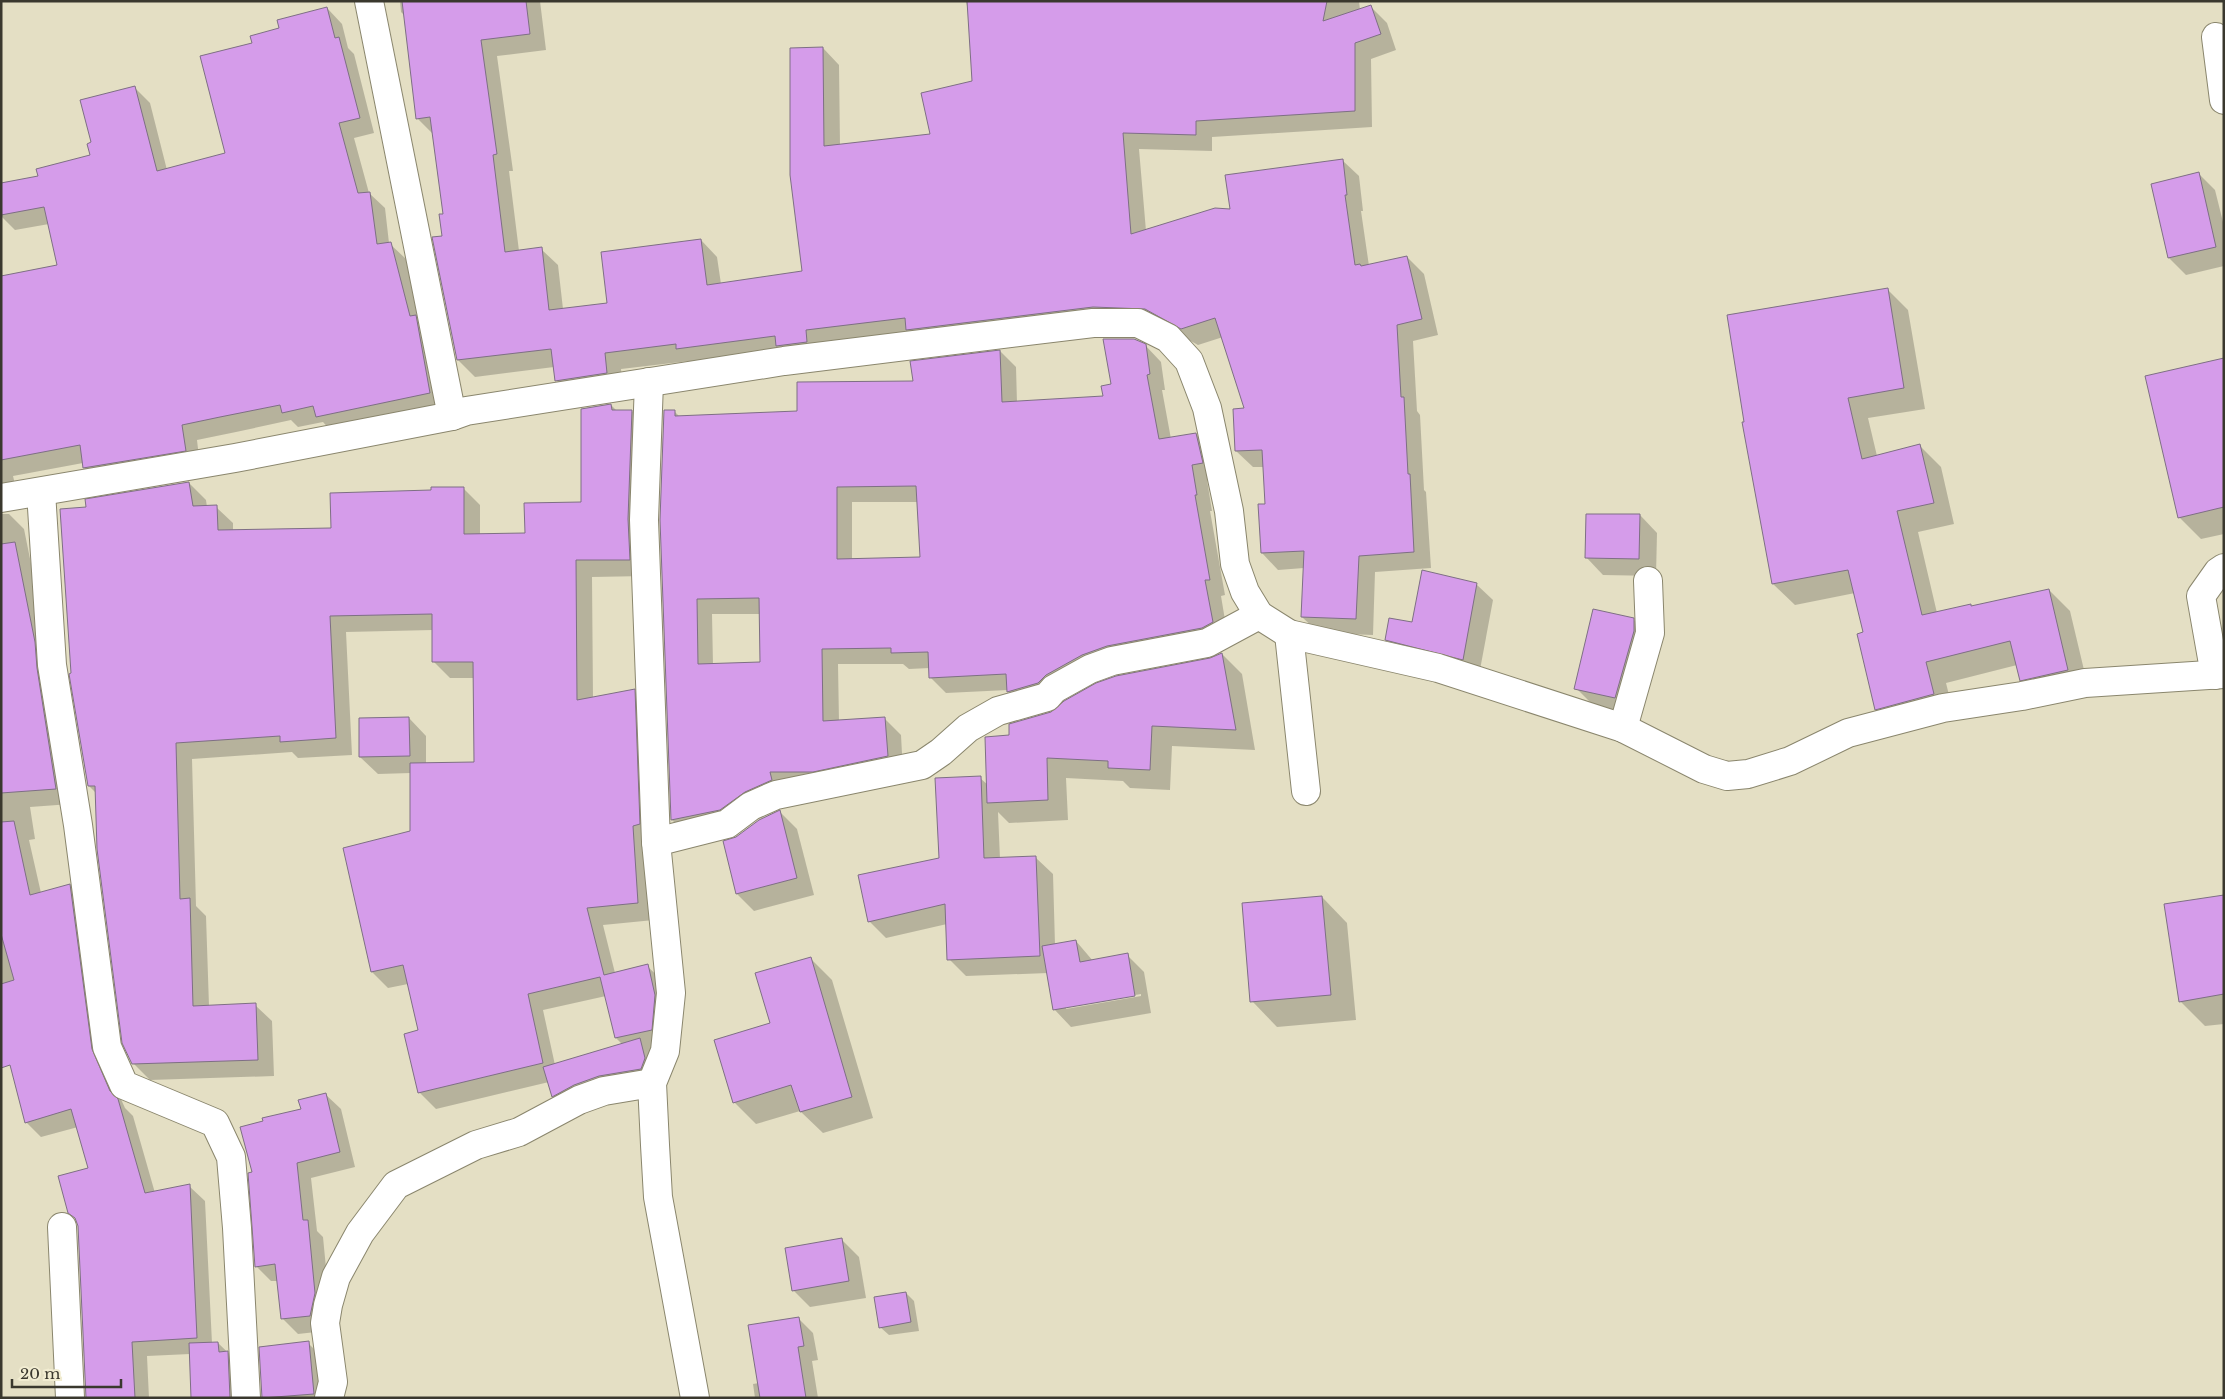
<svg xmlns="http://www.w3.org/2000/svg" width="2225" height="1399" font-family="'Libre Baskerville',serif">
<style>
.shadow{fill:#0003;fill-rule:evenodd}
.building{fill:#d59cea;stroke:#7e6f84;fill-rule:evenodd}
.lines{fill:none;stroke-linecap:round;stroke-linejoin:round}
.minor-casing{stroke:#8a866d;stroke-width:30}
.minor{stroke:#fff;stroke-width:28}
</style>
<rect width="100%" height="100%" fill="#e4dfc4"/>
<g class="shadow">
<polygon points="400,1 540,1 546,50 497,56 513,171 509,171 519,251 541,249 558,265 563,309 608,304 701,240 717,257 721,284 803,272 823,48 839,65 840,145 932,135 973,82 969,16 966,1 1359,1 1360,10 1370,6 1387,23 1396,50 1371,59 1372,127 1212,137 1212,151 1139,149 1146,231 1232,210 1342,160 1359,176 1363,211 1361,211 1369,266 1407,257 1424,274 1438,335 1413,341 1417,411 1420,415 1424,490 1426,492 1431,568 1375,572 1373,635 1319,633 1302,617 1304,568 1278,570 1262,553 1266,505 1264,467 1253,467 1236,451 1246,409 1223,337 1198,345 1162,325 694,366 689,361 621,369 623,389 573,397 556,380 554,367 475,377 458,360 443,237 444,215 433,134 418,119 405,16 401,12"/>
<polygon points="327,8 342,24 348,48 354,54 374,133 354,138 369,193 385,208 389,243 406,259 445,408 332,432 323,422 298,427 291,420 236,432 197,440 200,466 99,483 84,468 83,463 13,476 18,497 1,509 1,278 58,266 49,224 15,230 1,216 1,184 40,177 91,156 93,143 134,87 150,103 167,170 227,154 253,44"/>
<polygon points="2198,173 2215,190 2224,226 2224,266 2186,275 2169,258"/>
<polygon points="1887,289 1908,310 1925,409 1868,418 1877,456 1920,446 1941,467 1954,524 1918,532 1937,613 1972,608 2049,590 2070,611 2089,691 2042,701 2021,680 2017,665 1946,683 1954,715 1897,730 1876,709 1865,633 1855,593 1795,605 1773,584"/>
<path d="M1145,345L1161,362L1165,390H1162L1171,439L1196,434L1212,450L1218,478L1207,480L1212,511H1210L1225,595L1221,596L1228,638L1123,662L1024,707L1008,690L946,693L930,677V668L909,669L903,664H838L839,722L885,719L901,735L903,772L829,787L688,836L672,820L661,520L674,411L680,417L799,413L914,382L1000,351L1016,367L1017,403L1105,397ZM852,502H918L921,558L852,560ZM712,614H760L761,663L713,665Z"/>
<polygon points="2224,359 2224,534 2201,539 2179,517"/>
<path d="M611,405L617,411H632L648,428L646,576L592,577L593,699L634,691L651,707L654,920L603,925L615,973L647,966L664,982L668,1046L650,1050L657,1057L662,1075L570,1113L553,1096L549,1082L436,1109L419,1092L420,1031L408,984L388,988L372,972L411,831V773L378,774L360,757L409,718L426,736V764L475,763L474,678H450L434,662L433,630L346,632L352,755L298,758L292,752L192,759L196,906L206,916L209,1006L255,1005L272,1021L274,1076L150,1080L133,1063L97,794L89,786L72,674L87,508L189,483L206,500L207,507H216L233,523V531L332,529L432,492L463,488L480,505V535L526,534L583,503ZM606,996L616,1038L623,1045L555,1065L543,1010Z"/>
<polygon points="1,514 9,514 24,529 50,658 71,804 30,807 35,839 29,840 41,893 70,885 85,900 106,1066 125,1108 133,1116 155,1193 189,1186 205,1201 212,1343 218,1343 245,1369 247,1398 192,1398 190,1354 147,1356 149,1398 87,1398 79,1226 77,1220 69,1212 89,1169 78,1127 41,1137 26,1122 1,1029"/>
<polygon points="1640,515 1657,533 1656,576 1603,575 1586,557"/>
<polygon points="1476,584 1493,600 1479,675 1402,656 1386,639"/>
<polygon points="1633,619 1650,636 1632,714 1593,705 1576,688"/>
<path d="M1222,654L1242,674L1255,750L1172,746L1170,790L1130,788L1123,781L1066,778L1068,820L1009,823L998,812L1000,859L1035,857L1053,874L1055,945L1076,941L1093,961L1127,955L1144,972L1151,1013L1071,1027L1054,1009L1048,973L966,976L949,959L947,924L886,938L869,921L940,859L980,778L988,785L1011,736L1052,713ZM1141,994V996L1066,1009V1007Z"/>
<polygon points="780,812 797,829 814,895 754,911 737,894 737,838"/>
<polygon points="2224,896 2224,1024 2205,1026 2180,1001"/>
<polygon points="1322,897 1347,923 1356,1020 1277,1027 1252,1001"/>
<polygon points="810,958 832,980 873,1118 823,1133 800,1111 756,1124 734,1102 772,1024"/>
<polygon points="325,1094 341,1109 355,1167 311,1178 317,1231 323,1237 330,1309 325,1331 298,1334 282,1318 278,1281 271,1281 256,1266 253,1173 302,1110"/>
<polygon points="842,1240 859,1257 866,1298 810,1307 793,1290"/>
<polygon points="906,1293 914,1301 919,1331 889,1335 880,1327"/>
<polygon points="798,1318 813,1333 818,1360 812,1361 818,1398 755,1398 753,1384 759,1383"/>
<polygon points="308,1343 325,1360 329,1398 262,1398"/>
</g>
<g class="building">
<polygon points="402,1 526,1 530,34 481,40 497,154 493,155 505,252 542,247 549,310 607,303 601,252 701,239 707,285 802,271 790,175 790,48 823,47 824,146 930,134 921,93 972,81 967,1 1327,1 1323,21 1371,5 1381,34 1355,43 1355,111 1196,121 1196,135 1123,133 1131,234 1215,208 1230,209 1225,175 1343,159 1347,195 1345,195 1355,265 1360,264 1361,266 1407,256 1422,319 1397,325 1401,397 1404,397 1408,474 1410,474 1414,552 1359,556 1356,619 1301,617 1304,551 1261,553 1258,504 1265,504 1262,450 1235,451 1233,409 1244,408 1215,318 1181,329 1145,309 1093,307 906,330 905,318 806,330 807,342 776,346 775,336 676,349 676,344 605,353 607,373 555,381 551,349 457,360 432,237 442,236 439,214 443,214 430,117 416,119"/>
<polygon points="327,7 335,38 339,37 360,118 339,123 358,193 370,192 377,244 391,242 410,316 416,315 430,393 316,417 313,406 282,413 280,405 220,417 182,425 186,451 83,468 80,445 1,460 1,276 57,265 44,207 1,215 1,183 38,176 36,169 90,155 87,144 91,142 80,100 135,86 157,171 225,153 200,56 252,43 250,36 279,28 277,20"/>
<polygon points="2199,172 2216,247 2168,258 2151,184"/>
<polygon points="1888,288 1904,388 1848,398 1862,459 1920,444 1934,503 1897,511 1922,615 1971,604 1971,606 2049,589 2068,670 2020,681 2010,641 1926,662 1934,694 1875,710 1857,634 1863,632 1848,570 1772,584 1742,422 1744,422 1727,315"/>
<path d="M1103,339H1134L1146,344L1150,374L1147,375L1159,439L1196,433L1203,463L1192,465L1197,495H1195L1210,580H1205L1213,622L1202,628L1107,646L1082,655L1046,675L1038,683L1007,692L1006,674L929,678L928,652L891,653V648L822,649L823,721L885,717L888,756L813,772H770L772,780L745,792L720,810L671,820L660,520L664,410H675V416L797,411V382L913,381L910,361L1000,350L1002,402L1103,396L1101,386L1111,384ZM916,486L920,557L837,559V487ZM759,598L760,662L698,664L697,599Z"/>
<polygon points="2224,358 2224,507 2178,518 2145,376"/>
<polygon points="611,404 612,410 632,410 628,519 630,560 576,560 577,700 635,689 640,824 633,826 638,903 587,908 604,975 648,964 655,995 652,1030 615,1038 600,977 528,994 543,1063 418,1093 404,1034 418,1030 403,965 371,972 343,848 410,831 410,763 474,762 473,662 432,662 432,614 330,616 336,738 280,742 280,736 176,743 180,899 190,898 193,1006 256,1003 258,1060 132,1064 122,1043 97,849 95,786 88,786 69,674 71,673 60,509 86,507 85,499 189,482 193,506 217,505 218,530 331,528 330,493 431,490 431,487 464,487 464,534 525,533 524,503 581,502 581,409"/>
<polygon points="1586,514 1640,514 1639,559 1585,558"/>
<polygon points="15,542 35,642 37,668 56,789 1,793 1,544"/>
<polygon points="1422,570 1477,583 1463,660 1385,640 1389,618 1412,622"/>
<polygon points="1593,609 1634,618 1634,631 1615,698 1574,689"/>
<polygon points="1222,653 1236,730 1152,726 1150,770 1108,768 1108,761 1047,758 1048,800 987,803 985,737 1009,735 1009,724 1051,712 1064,701 1096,683 1116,676 1210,658"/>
<polygon points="409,717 410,756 359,757 359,718"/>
<polygon points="981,776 984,858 1036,856 1040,956 947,960 945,904 868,922 858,875 939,858 935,778"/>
<polygon points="780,810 797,878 736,894 723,841 736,837 759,820"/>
<polygon points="14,821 30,895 70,884 92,1049 110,1091 118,1099 145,1193 190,1184 197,1338 132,1342 135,1398 86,1398 78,1226 75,1218 68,1213 58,1176 88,1168 71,1109 25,1123 10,1065 1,1068 1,984 14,980 1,934 1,822"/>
<polygon points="2224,895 2224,994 2179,1002 2164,904"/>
<polygon points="1322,896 1331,995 1250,1002 1242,903"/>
<polygon points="1076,940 1080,962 1128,953 1135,996 1053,1010 1042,946"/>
<polygon points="811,957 852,1097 800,1112 791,1085 733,1103 714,1040 770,1023 755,973"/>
<polygon points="640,1038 645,1058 641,1069 599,1076 574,1085 552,1097 543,1067"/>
<polygon points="326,1093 340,1152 297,1163 303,1220 308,1220 315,1293 310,1316 281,1319 275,1264 255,1267 248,1173 252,1172 240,1127 263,1121 262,1118 301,1109 298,1100"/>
<polygon points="842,1238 849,1281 792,1291 785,1248"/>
<polygon points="906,1292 911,1322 879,1328 874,1297"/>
<polygon points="799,1317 804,1346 798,1347 806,1398 760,1398 748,1325"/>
<polygon points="309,1341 314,1394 262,1398 259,1347"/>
<polygon points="218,1342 219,1352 228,1351 230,1398 191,1398 189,1343"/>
</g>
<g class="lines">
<defs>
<g id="minor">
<polyline points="369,1 452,416"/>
<polyline points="2216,37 2224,100"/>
<polyline points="649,382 644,520 656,842 671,993 665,1051 652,1083 655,1145 658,1197 695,1398"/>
<polyline points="41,492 52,665 78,825 107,1047 124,1085 215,1123 231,1157 237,1228 246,1398"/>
<polyline points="1,498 235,458 452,416 466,411 784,361 1093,323 1138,323 1168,338 1189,361 1207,408 1229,511 1235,564 1245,592 1259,615 1289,634 1438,668 1623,728 1704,769 1727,776 1748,774 1790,761 1848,733 1943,708 2022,696 2085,683 2224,674"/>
<polyline points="1289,634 1306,791"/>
<polyline points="2215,675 2201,596 2218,572 2224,568"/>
<polyline points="1623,728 1650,633 1648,581"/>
<polyline points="656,842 727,824 751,806 776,795 922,765 941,752 968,728 998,711 1047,697 1054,689 1090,669 1112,661 1207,643 1259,615"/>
<polyline points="62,1227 70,1398"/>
<polyline points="329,1398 333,1382 325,1323 328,1305 336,1277 360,1233 396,1185 476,1145 519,1132 579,1100 604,1091 652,1083"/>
</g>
</defs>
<use href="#minor" class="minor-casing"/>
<use href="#minor" class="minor"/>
</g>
<rect width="2225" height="1399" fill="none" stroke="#3a382e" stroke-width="5"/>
<path d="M12 1379v8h109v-8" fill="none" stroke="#3a382e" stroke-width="2.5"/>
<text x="20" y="1379" font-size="15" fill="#3a382e" stroke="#f1ecd1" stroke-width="4" paint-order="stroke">20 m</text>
</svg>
